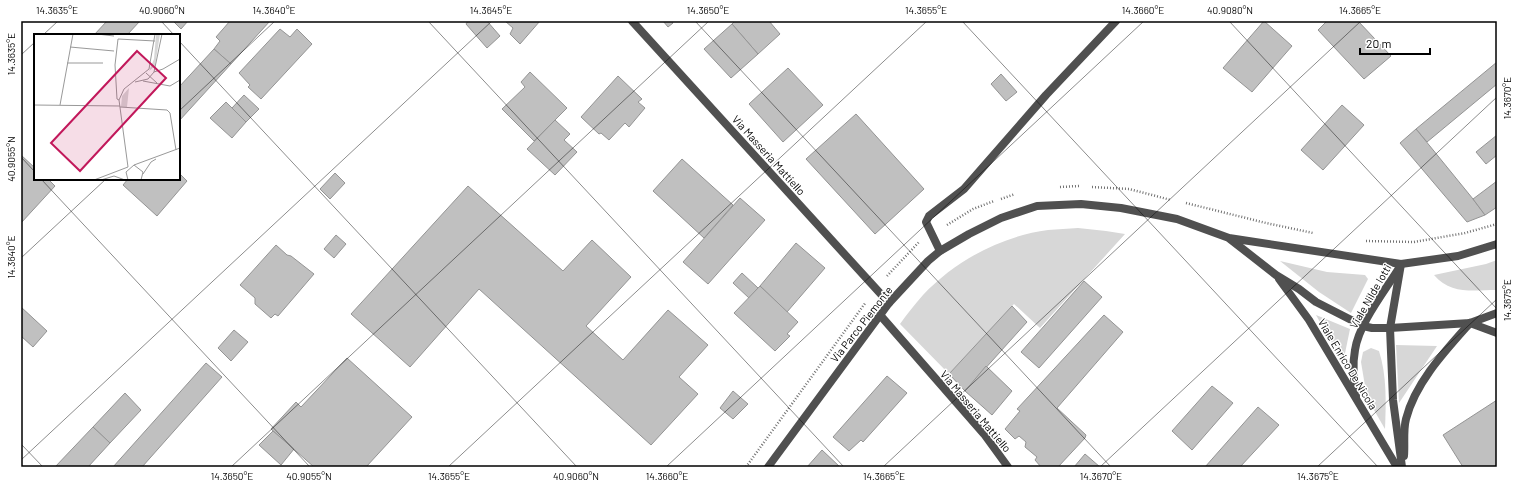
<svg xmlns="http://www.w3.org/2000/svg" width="1518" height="488" font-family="Barlow,sans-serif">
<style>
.green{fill:#d7d7d7}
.building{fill:#c0c0c0;stroke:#949494}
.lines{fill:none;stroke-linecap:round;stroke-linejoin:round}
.path{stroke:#727272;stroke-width:2.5;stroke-dasharray:1 2;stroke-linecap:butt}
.street{stroke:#505050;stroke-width:8}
.ticks{fill:none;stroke:#000;stroke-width:1;stroke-opacity:0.45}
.labels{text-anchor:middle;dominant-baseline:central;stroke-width:3;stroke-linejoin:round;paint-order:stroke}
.street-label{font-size:11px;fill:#000;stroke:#fff}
.inset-road{fill:none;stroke:#999;stroke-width:1}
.view{fill:#c2185b;fill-opacity:0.15;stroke:#c2185b;stroke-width:2}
.inset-edge{fill:none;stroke:#000;stroke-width:2}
.neatline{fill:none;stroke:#000;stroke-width:1.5}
.ticks-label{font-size:10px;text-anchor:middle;fill:#000}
</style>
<rect width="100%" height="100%" fill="#fff"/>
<g class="green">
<path d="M1078,228L1106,231L1125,234L1040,328L1014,304L949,374L900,324C907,314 915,304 923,295C955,261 1001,236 1048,230C1058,229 1068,229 1078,228Z"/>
<path d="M1497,260V290C1473,290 1451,295 1434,275L1486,264Z"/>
<polygon points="1280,261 1327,272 1365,275 1368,279 1351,313 1319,292"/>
<polygon points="1316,315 1350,329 1343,363"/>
<polygon points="1396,345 1437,346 1399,403"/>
<path d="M1371,348L1379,351C1387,376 1386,403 1385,429L1367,398L1361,362L1363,352Z"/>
</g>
<g class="building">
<polygon points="107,21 140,21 127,35 94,35"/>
<polygon points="173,21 188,21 181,29"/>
<polygon points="230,21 270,21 231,64 214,49 220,41 216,37"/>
<polygon points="468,21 487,21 500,36 487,48 466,24"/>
<polygon points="505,21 540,21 520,44 510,34 513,28"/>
<polygon points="663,21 672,21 673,23 668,27"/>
<polygon points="735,21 769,21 780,34 758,54 732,24"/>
<polygon points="1264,21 1292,46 1252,92 1223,68"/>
<polygon points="1327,21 1358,21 1391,56 1364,79 1318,30"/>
<polygon points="732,24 758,54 731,78 704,49"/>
<polygon points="280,29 290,37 297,29 312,44 261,99 248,87 250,85 239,73"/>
<polygon points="214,49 231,64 179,121 179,87"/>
<polygon points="1497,62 1497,84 1427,142 1416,129"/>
<polygon points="788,68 823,105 783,142 749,104"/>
<polygon points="530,72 567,108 534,141 502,109 525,87 521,82"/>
<polygon points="1001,74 1017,92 1006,101 991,84"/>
<polygon points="618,76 642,99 638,102 645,108 629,127 625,123 609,140 601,133 599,134 581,117"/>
<polygon points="244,95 259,109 246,122 232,108"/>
<polygon points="226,102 246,122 232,138 210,118"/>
<polygon points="1342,105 1364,125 1323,170 1301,150"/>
<polygon points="856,114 924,189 875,234 806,159"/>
<polygon points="555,120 570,134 564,140 577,152 555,175 527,149"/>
<polygon points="1416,129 1473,199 1485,215 1467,222 1400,143"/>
<polygon points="1497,135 1497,155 1486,164 1476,152"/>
<polygon points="21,155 35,168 35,179 48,179 55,186 21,223"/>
<polygon points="682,159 733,205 704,238 653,191"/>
<polygon points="179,173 187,181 157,216 123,185 128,179 179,179"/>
<polygon points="335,173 345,183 330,199 320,189"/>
<polygon points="1497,181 1497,207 1485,215 1473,199"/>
<polygon points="468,186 563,271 592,240 631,277 586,326 623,360 668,310 708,345 679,377 698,394 651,445 479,289 410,367 351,314"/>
<polygon points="740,198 765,220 708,284 683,262"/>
<polygon points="336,235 346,244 334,258 324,249"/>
<polygon points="796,243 825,268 787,312 760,286"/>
<polygon points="276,245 287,255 291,256 314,274 278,316 275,314 271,318 255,304 255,298 240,285"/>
<polygon points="742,273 758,288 749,298 733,283"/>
<polygon points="1084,281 1102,297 1039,368 1021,352"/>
<polygon points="760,286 798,322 787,334 790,336 775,351 734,313"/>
<polygon points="1012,306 1027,322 965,391 949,374"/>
<polygon points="21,307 47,331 33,347 21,336"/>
<polygon points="1104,315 1123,332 1057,408 1086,435 1085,438 1058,467 1041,467 1035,460 1037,457 1025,447 1026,442 1019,436 1015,439 1005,429 1020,411 1017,409"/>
<polygon points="234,330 248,342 231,361 218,348"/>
<polygon points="347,358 412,417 366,467 314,467 271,429 296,402 301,407"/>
<polygon points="206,363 222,377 142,467 113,467"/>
<polygon points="986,366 1012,391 992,415 965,391"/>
<polygon points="887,376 907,393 863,442 861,440 849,451 833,437"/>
<polygon points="1212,386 1233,403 1192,450 1172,431"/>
<polygon points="733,391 748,404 733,419 720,408"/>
<polygon points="125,393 141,410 110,443 93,427"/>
<polygon points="1497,400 1497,467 1463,467 1443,435"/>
<polygon points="1258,407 1279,425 1240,467 1205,467"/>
<polygon points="93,427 110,443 88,467 55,467"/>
<polygon points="273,431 294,449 281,465 259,445"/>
<polygon points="822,450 840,467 807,467"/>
<polygon points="1085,454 1100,467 1074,467"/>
</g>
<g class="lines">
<g class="path">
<polyline points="1060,187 1079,186"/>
<polyline points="1092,187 1129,189 1171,200"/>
<polyline points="1001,199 1015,194"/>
<polyline points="1186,203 1266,223 1313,233"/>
<polyline points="947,225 973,209 994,201"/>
<polyline points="1366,241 1414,242 1465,233 1497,224"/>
<polyline points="887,276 919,242"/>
<polyline points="746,467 866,302"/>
</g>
<g class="street">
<polyline points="632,21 889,303"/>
<polyline points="1230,239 1276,275 1299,289 1316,302 1363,326 1372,328 1390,328 1470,323 1497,313"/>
<polyline points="940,251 926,222 929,216 964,189 1046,95 1116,21"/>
<polyline points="1401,264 1390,328 1393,400 1402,467"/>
<polyline points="1279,279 1309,320 1397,467"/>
<polyline points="880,315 984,434 1008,467"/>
<polyline points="1470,323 1497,333"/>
<path d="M1356,396C1354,380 1352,366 1355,350C1359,323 1385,291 1399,268"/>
<path d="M1404,456C1405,444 1403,430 1406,419C1415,383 1445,351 1470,323"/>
<polyline points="768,467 889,303 928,261 940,251 969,234 1001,218 1037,206 1081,204 1121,208 1177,219 1229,238 1401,264 1458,256 1497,244"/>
</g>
</g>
<path class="ticks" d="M161,21L174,35M428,21L844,467M695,21L1111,467M962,21L1378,467M1229,21L1497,309M1496,21L1497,23M43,35L58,21M179,41L577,467M21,55L35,42M179,111L275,21M21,157L35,172M41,179L310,467M21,258L106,179M21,444L43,467M21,460L492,21M231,467L709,21M448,467L927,21M666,467L1144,21M883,467L1361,21M1100,467L1497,97M1317,467L1497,299"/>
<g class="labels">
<g class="street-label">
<text transform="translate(769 155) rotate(48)">Via Masseria Mattiello</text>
<text transform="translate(1370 296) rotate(-60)">Viale Nilde Iotti</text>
<text transform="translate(861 324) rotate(-52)">Via Parco Piemonte</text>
<text transform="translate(1348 364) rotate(59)">Viale Enrico De Nicola</text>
<text transform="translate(976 411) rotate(50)">Via Masseria Mattiello</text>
</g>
</g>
<g transform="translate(34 34)">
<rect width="146" height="146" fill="#fff"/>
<path d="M122,0H126L121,32L115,37L120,25ZM95,54L93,73H87L88,62Z" fill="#d7d7d7"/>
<path class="inset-road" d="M63,0L80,2M36,13L80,17M33,29H69M120,38L129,35L146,25M112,39L123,49M109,47L136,52L146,46M101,48L114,45L120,38L128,0M85,66L83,65L81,31L84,5L121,7M0,71L86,72M26,71L39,0M86,73L133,76L136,79L142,116M100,131L146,114M94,133L85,66L90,55L115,35L121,0M109,140L117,128L122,125M60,146L94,133M67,146L80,142L91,146M94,146L92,138L100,131L109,138L107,146"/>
<path class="view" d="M103,17L132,44L46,137L17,109Z"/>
<rect width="146" height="146" class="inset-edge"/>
</g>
<rect width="1518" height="488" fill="none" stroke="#ffffff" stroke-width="44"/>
<path d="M1360 48v6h70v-6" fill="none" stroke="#000000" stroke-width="2"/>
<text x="1366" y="48" font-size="12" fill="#000000" stroke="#ffffff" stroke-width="3" paint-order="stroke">20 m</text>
<rect x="22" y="22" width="1474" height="444" class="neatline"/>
<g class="ticks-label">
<text x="57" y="14">14.3635°E</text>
<text x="162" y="14">40.9060°N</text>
<text x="274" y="14">14.3640°E</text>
<text x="491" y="14">14.3645°E</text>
<text x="708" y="14">14.3650°E</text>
<text x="926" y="14">14.3655°E</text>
<text x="1143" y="14">14.3660°E</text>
<text x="1230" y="14">40.9080°N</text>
<text x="1360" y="14">14.3665°E</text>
<text transform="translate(11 54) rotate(-90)" y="4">14.3635°E</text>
<text transform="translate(1507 98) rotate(-90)" y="4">14.3670°E</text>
<text transform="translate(11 159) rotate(-90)" y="4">40.9055°N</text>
<text transform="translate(11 257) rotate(-90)" y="4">14.3640°E</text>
<text transform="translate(1507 300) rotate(-90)" y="4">14.3675°E</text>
<text x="232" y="480">14.3650°E</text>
<text x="309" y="480">40.9055°N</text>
<text x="449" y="480">14.3655°E</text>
<text x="576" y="480">40.9060°N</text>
<text x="667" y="480">14.3660°E</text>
<text x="884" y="480">14.3665°E</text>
<text x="1101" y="480">14.3670°E</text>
<text x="1318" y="480">14.3675°E</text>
</g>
</svg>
